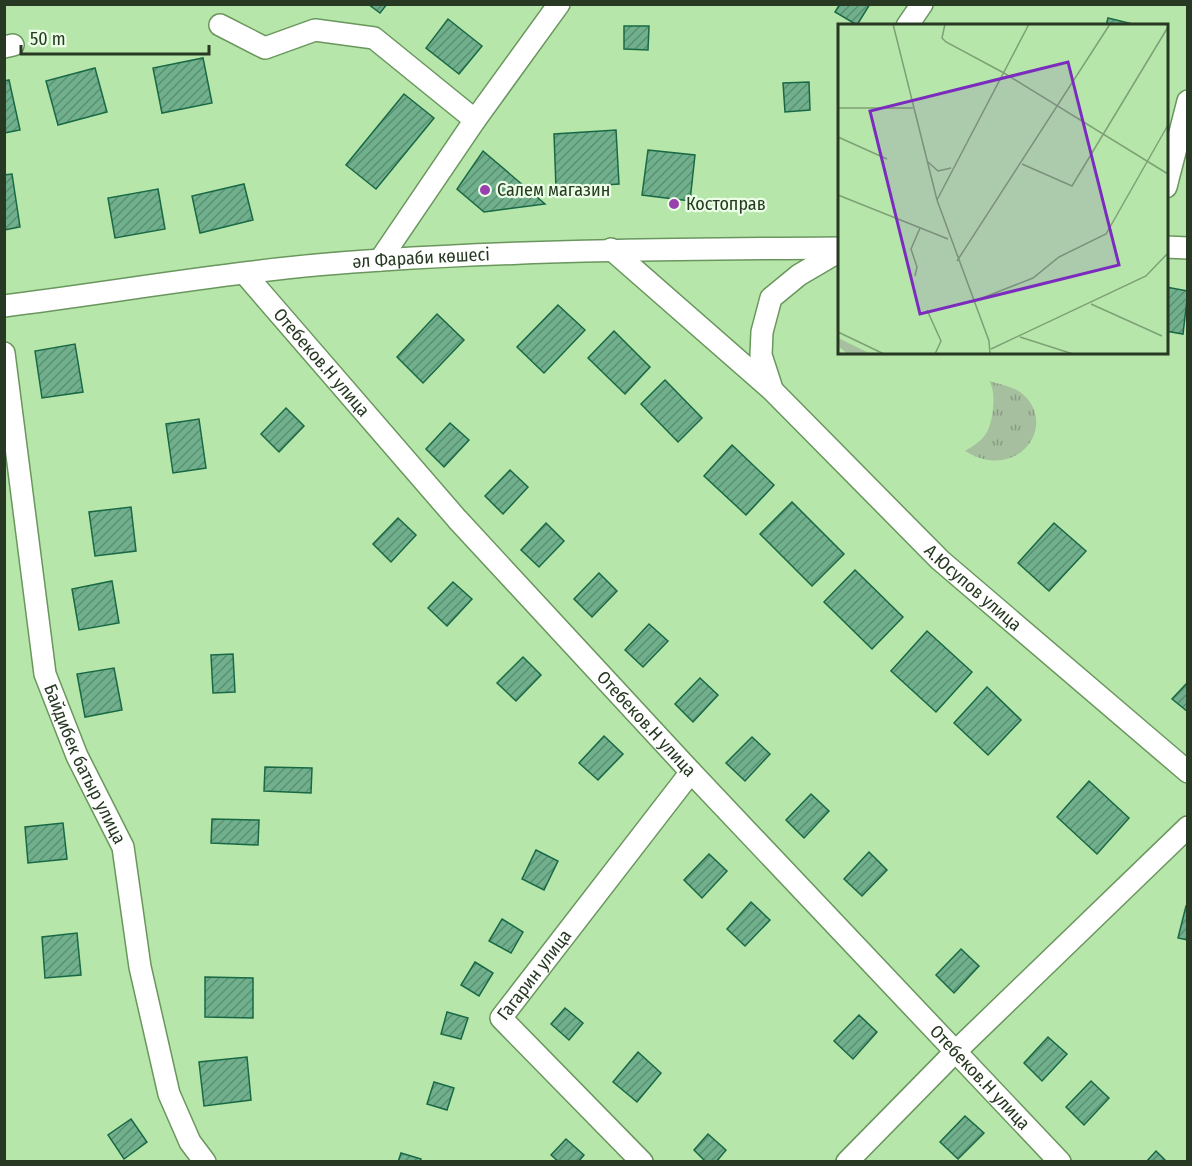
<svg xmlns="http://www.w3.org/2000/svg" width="1192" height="1166" font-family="'Fira Sans Condensed',sans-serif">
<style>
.park{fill:url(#park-tufts)}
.building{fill:url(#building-hatch);stroke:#196945;stroke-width:1.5}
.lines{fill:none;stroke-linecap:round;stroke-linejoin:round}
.minor-casing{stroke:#6a965e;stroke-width:24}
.minor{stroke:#fff;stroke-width:21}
.poi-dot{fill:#9840ad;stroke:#ebfee6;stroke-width:2}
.labels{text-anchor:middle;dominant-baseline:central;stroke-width:4.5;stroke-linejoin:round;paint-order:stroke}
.poi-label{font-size:18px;fill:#273922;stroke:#ebfee6;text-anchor:start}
.street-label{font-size:18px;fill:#273922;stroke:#ebfee6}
.inset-road{fill:none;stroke:#7da174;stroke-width:1.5}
.view{fill:#7b2cbf;fill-opacity:0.15;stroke:#7b2cbf;stroke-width:3}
.inset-edge{fill:none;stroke:#273922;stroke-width:3}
</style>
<defs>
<pattern id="park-tufts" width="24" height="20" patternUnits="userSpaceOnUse" patternTransform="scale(1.5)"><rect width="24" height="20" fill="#a6bf9f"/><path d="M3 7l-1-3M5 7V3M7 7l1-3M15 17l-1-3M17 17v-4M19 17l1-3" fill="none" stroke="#879c81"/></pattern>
<pattern id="building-hatch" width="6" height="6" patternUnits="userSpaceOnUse" patternTransform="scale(1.5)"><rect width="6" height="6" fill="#70b08d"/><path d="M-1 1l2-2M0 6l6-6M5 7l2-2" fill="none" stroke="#5c9073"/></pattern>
</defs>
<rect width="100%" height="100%" fill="#b6e6aa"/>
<path class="park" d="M989,381C998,384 1012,386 1020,392C1061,423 1018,484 965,451C973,446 982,441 987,432C993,421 997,392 989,381Z"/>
<g class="building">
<polygon points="368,4 387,4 380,13"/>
<polygon points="840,4 870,4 857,25 835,12"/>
<polygon points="1108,18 1133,24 1133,26 1106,26"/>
<polygon points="448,19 482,46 459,74 426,48"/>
<polygon points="624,26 649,26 648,50 624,49"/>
<polygon points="203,58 212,103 162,113 153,68"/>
<polygon points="95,68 107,112 58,125 46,81"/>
<polygon points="9,80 20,130 4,133 4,81"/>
<polygon points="809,82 810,110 785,112 783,83"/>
<polygon points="404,94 434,118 376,189 346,165"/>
<polygon points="616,130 619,184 556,188 554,134"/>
<polygon points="648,150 695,155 690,201 642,195"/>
<polygon points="483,151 545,204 484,212 457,189"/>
<polygon points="12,174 20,227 4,230 4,175"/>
<polygon points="244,184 253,220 200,233 192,196"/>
<polygon points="158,189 165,229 115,238 108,198"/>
<polygon points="1166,287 1188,291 1183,334 1166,331"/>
<polygon points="558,305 585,330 544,373 517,347"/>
<polygon points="437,314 464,340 423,383 397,357"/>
<polygon points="614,331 650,367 625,394 588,358"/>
<polygon points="75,344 83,392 42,398 35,351"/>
<polygon points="665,380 702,418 678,442 641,404"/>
<polygon points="286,408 304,426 279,452 261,434"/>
<polygon points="199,419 206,468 173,473 166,424"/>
<polygon points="450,423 469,440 444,467 426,449"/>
<polygon points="732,445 774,485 746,515 704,476"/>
<polygon points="510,470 528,487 503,514 485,496"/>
<polygon points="792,502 844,554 812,586 760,534"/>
<polygon points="131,507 136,551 95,556 89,512"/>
<polygon points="398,518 416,535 391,562 373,544"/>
<polygon points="546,523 564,541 539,567 521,550"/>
<polygon points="1054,523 1086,551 1049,591 1018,563"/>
<polygon points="855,570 903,617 872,649 824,602"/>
<polygon points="599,573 617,591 592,617 574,599"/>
<polygon points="112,581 119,623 79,630 72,589"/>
<polygon points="453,582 472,599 447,626 428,608"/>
<polygon points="649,624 668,641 643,667 625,650"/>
<polygon points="927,631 972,672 936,712 891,671"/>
<polygon points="233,654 235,692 213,693 211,655"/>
<polygon points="523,657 541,675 516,701 497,683"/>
<polygon points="114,668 122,710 85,717 77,674"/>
<polygon points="700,678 718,695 693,722 675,704"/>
<polygon points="1188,682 1188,712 1172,699"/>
<polygon points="987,687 1021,720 988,755 954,723"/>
<polygon points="604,736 623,754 598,780 579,763"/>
<polygon points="752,737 770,754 745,781 726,763"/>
<polygon points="265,767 312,768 311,793 264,791"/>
<polygon points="1089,781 1129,818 1097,854 1057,817"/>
<polygon points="811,794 829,811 804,838 786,820"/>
<polygon points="212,819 259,820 258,845 211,843"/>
<polygon points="63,823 67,859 28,863 25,827"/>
<polygon points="536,850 558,861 544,890 522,879"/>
<polygon points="869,852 887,870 862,896 844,879"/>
<polygon points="709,854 727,871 702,898 684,880"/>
<polygon points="751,902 770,920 745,946 727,929"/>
<polygon points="1186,906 1188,907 1188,940 1178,938"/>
<polygon points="502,919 523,932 511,953 489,941"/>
<polygon points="77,933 81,975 45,978 42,937"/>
<polygon points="961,949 979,966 954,993 936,975"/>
<polygon points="475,962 493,973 479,996 461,985"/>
<polygon points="205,977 253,978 253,1018 205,1017"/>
<polygon points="565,1008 583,1023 569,1040 551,1024"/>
<polygon points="447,1012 468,1018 461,1039 441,1034"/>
<polygon points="859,1015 877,1032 853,1059 834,1041"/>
<polygon points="1048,1037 1067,1054 1042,1081 1024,1063"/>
<polygon points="638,1052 661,1073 637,1102 613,1082"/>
<polygon points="247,1057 251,1100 204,1106 199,1062"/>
<polygon points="1091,1081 1109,1098 1084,1125 1066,1107"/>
<polygon points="434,1082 454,1088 447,1110 427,1104"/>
<polygon points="965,1116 984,1133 958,1159 940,1142"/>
<polygon points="131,1119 147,1142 124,1159 108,1135"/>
<polygon points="708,1134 726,1150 716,1162 706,1162 694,1150"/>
<polygon points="566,1139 584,1155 578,1162 559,1162 551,1155"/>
<polygon points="1156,1151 1167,1162 1146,1162"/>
<polygon points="401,1153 421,1159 420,1162 398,1162"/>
</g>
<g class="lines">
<defs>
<g id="minor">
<polyline points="220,25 265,48 315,30 374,38 475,120"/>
<polyline points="907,26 922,4"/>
<polyline points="4,47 13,45"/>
<polyline points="1166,187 1188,101"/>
<polyline points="1166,247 1188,248"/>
<path id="s1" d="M611,249L772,390L940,560L1188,772"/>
<polyline points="380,260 475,120 559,4"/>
<path id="s2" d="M245,274L457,519L691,772L1060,1162"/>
<path id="s3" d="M4,306C130,290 256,267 382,260C535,250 687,249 840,248"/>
<path id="s4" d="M4,353L45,674L77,756L123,847L140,967L169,1094L190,1142L205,1162"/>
<polyline points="772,389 761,355 762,332 771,298 799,275 840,251"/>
<path id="s5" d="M642,1162L501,1018L691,772"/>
<polyline points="847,1162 955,1052 1188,827"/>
</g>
</defs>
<use href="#minor" class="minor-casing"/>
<use href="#minor" class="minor"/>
</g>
<g class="poi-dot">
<circle cx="485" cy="190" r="6"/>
<circle cx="674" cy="204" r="6"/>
</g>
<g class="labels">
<g class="poi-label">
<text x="497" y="190">Салем магазин</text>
<text x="686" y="204">Костоправ</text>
</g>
<g class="street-label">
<text stroke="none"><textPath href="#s3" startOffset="420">әл Фараби көшесі</textPath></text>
<text stroke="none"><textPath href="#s2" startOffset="117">Отебеков.Н улица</textPath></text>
<text stroke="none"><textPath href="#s1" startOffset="496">А.Юсупов улица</textPath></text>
<text stroke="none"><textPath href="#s2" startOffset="603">Отебеков.Н улица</textPath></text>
<text stroke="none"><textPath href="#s4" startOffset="422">Байдибек батыр улица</textPath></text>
<text stroke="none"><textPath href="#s5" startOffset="256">Гагарин улица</textPath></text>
<text stroke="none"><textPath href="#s2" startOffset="1089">Отебеков.Н улица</textPath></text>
</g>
</g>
<g transform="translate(838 24)">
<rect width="330" height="330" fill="#b6e6aa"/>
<path d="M0,314L33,330H10L0,322Z" fill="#a6bf9f"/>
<path class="inset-road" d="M55,0L99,176L151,317L152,330M107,0L104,14L108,18L166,49L330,150M0,84H75M0,113L49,135M90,138L100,147L113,144M184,140L234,162L330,3M0,171L110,215M99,176L191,0M119,237L272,0M77,252L79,243L73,225L82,204M134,278L195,254L221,233L268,210L330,101M253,280L324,312M89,286L103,317L97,330M0,308L46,330M182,313L235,330M153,325L308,252L330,229"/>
<path class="view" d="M230,38L281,241L82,290L32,87Z"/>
<rect width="330" height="330" class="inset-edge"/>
</g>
<rect width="1192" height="1166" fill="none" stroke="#273922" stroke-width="12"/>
<path d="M21 45v9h188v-9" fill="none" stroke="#273922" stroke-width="3"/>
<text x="30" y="45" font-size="18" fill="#273922" stroke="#ebfee6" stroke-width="4.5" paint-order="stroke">50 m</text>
</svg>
